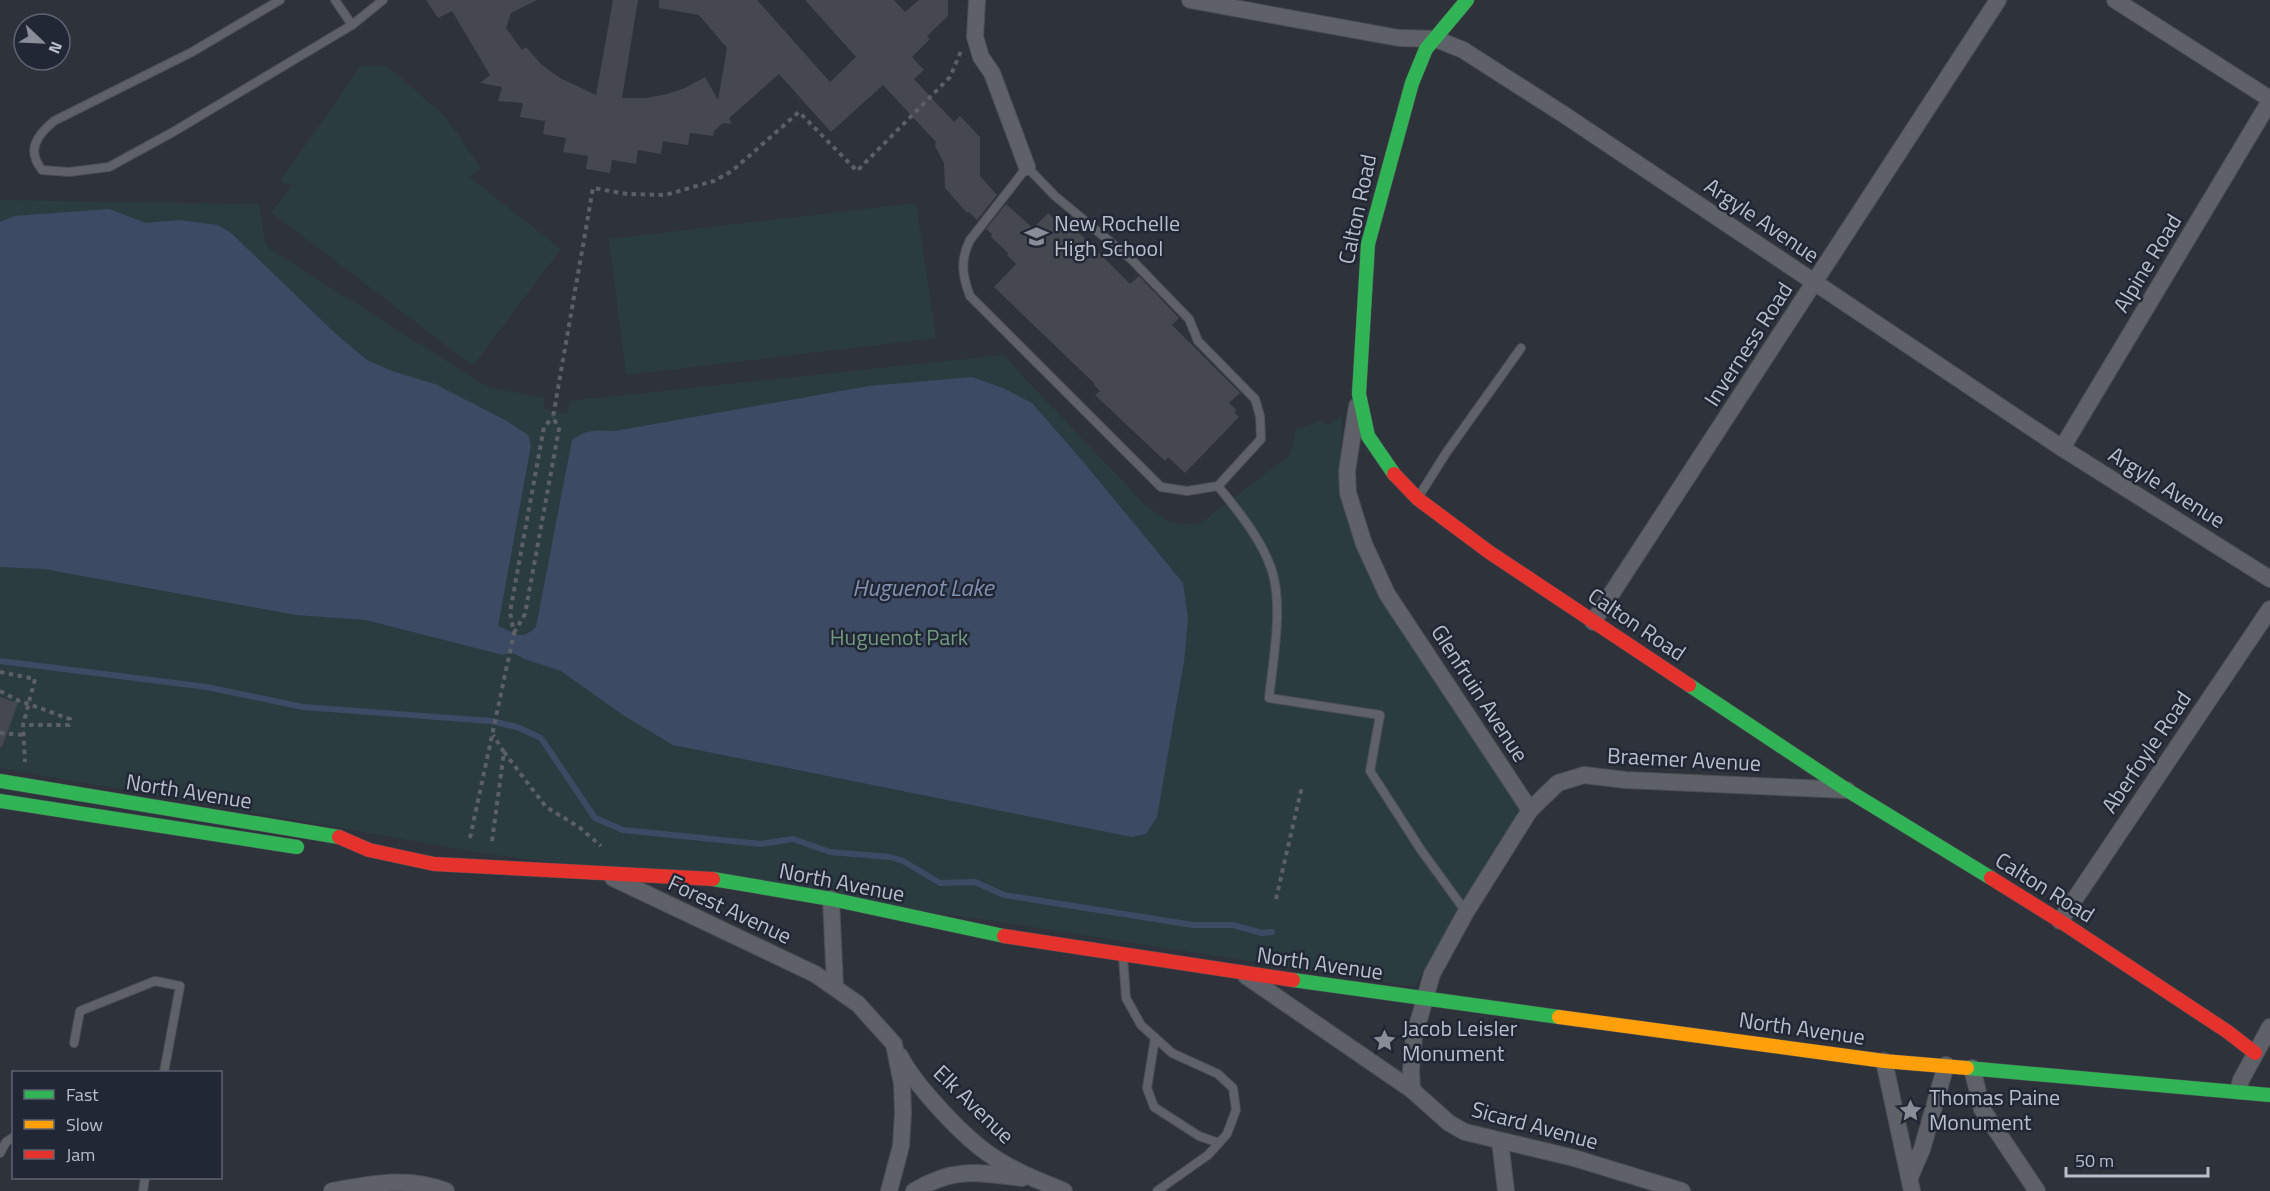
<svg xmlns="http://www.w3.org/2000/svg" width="2270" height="1191" font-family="'Titillium Web',sans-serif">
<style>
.green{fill:#2b3c41}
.water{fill:#3d4a64}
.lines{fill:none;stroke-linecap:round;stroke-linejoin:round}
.stream{stroke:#3d4a64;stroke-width:6}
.building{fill:#45484f}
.lane-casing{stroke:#4c4e55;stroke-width:10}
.street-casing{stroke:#4c4e55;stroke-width:18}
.fast-casing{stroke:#4c4e55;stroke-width:15}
.slow-casing{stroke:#4c4e55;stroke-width:15}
.jam-casing{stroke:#4c4e55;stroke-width:15}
.path{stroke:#5c6066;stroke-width:4;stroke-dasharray:4.5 4.5;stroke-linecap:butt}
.lane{stroke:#5e6168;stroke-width:8}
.street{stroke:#5e6168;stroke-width:16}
.fast{stroke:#30b455;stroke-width:14}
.slow{stroke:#ff9f0a;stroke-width:14}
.jam{stroke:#e5322d;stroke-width:14}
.labels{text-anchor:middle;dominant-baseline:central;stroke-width:5;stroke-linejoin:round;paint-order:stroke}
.street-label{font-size:22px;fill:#b9beca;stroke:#212735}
.poi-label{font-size:22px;fill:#b9beca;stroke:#212735;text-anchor:start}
.park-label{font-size:22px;fill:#719a7e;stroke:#212735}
.water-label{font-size:24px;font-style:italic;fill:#8291b0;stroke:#212735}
</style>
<rect width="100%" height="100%" fill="#2e323a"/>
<g class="green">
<polygon points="361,66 387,66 446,117 481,169 469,177 561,249 473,366 271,212 292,186 280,181"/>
<polygon points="0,200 259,204 265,241 270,249 483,384 492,388 545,398 543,409 567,414 569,401 1003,355 1146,506 1170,522 1198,525 1290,455 1296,430 1320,421 1329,425 1342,415 1341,471 1368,573 1522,810 1414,987 987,920 482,853 0,768"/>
<polygon points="916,203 936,338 626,375 609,239"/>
</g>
<path class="water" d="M109,209L146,223L179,220L217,225L230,232L337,335L367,360L392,371L435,384L507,421L528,435L531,445L498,626C517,633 519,642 536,627L572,440C586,429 598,430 615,431L869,386L972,377L1003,388L1032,403L1080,458L1183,583L1188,619L1184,661L1157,817L1146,834L1132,837L673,745L623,715L561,671L524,659C518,654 510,651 503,655L366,620L296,615L44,569L0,567V222L14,216Z"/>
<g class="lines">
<polyline class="stream" points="0,661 207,687 303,707 491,721 517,727 541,738 595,818 623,830 761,844 793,839 830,852 890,857 903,861 940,883 975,882 1004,895 1193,925 1233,925 1262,933 1272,932"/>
</g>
<g class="building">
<polygon points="426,0 537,0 511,13 506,28 522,50 526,47 542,65 560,78 596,95 613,0 638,0 622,98 646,98 667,94 685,88 705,77 718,100 727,48 699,15 659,8 659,0 757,0 830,82 856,57 805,0 894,0 905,12 919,0 948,0 948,16 927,36 930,39 912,57 924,70 914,79 954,122 960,116 980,137 980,176 997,195 977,220 969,212 967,213 945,188 944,163 935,146 936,142 883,85 831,132 779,74 729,118 732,124 723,123 714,131 713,136 690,133 688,145 663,141 661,154 638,150 636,164 612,160 610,173 586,169 588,156 563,152 566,138 543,134 545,121 520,117 523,103 498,101 502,87 480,83 490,75 452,11 438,18"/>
<polygon points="1006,204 1033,228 1048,213 1062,226 1067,221 1130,284 1139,276 1179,318 1172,325 1240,393 1229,403 1237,410 1234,412 1239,417 1185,473 1168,457 1165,461 1095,395 1100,391 1094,385 1095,384 994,287 1016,264 1007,255 1009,254 991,237 992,234 986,229"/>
<polygon points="0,697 18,703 2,747 0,747"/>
</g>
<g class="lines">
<defs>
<g id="lane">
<path d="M280,0L192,52L54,121C37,135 26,150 42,170L69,172L109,167L173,132L352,25L383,0"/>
<polyline points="335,0 352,25"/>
<path d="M1027,167L1055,196L1131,259L1189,319L1198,341L1255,399L1260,416L1261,439L1218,486L1187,491L1161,487L970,296C962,275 960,260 970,240Z"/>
<path d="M1218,486C1238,511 1260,537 1271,568C1284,604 1273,660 1269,698L1380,715L1370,771L1421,850L1466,912"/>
<polyline points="1419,496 1446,453 1521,348"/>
<polyline points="1123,957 1126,998 1141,1025 1172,1053 1218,1074 1233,1088 1236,1110 1227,1134 1208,1155 1157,1191"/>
<polyline points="1155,1038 1147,1088 1154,1107 1199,1136 1219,1143"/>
<polyline points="74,1043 80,1011 155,981 180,986 164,1072"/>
<polyline points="0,1153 6,1142 14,1137"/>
<polyline points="143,1191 145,1178"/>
</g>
<g id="street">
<polyline points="977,0 975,37 981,57 992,73 1027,167"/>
<polyline points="1190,0 1399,38 1436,39 1463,50 1563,114 2062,448 2270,579"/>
<polyline points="2115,0 2270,99"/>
<polyline points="1357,406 1347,471 1348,493 1364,544 1387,594 1530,810"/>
<polyline points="2062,448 2270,101"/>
<polyline points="1593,622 1998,0"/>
<polyline points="613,878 815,974 858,1004 894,1044 902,1084 903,1113 901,1146 889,1191"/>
<polyline points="831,899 835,986"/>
<polyline points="2060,921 2270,609"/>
<polyline points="1246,976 1412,1090 1449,1123 1465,1132 1574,1158 1682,1191"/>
<path d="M900,1056C914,1084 960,1133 986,1152C1009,1169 1037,1180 1064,1191"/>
<polyline points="1884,1061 1912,1191"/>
<polyline points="1972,1068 1982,1109 2037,1191"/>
<polyline points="1412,1090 1411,1070 1414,1037 1432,974 1466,912 1530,810 1558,783 1584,775 1626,780 1847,790"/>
<polyline points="2238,1091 2241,1080 2270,1027"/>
<polyline points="1500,1141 1506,1191"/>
<polyline points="1910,1177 1922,1149 1946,1065"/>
<path d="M332,1191C372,1184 407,1176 446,1191"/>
<path d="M914,1191C954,1167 978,1172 1022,1178"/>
</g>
<g id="fast">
<polyline points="1394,474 1368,436 1359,394 1368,244 1412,83 1426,49 1467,0"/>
<polyline points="1689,685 1847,790 1991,878"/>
<polyline points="0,781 339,837"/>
<polyline points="0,801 297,847"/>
<polyline points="713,879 831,899 1004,936"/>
<polyline points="1293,980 1559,1017"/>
<polyline points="1967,1068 2270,1095"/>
</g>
<polyline id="slow" points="1559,1017 1884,1061 1967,1068"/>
<g id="jam">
<polyline points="1394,474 1418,499 1489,552 1689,685"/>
<polyline points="339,837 369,850 434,864 713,879"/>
<polyline points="1991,878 2060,921 2228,1032 2255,1053"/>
<polyline points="1004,936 1293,980"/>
</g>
</defs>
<use href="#lane" class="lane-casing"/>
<use href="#street" class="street-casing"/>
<use href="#fast" class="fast-casing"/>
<use href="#slow" class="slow-casing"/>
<use href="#jam" class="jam-casing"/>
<g class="path">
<polyline points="514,633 525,614 559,429 553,417 593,188 627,194 665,195 714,181 732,171 799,112 857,171 950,77 961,51"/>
<polyline points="0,672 35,679 23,725 25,762"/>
<polyline points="0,691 17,700 70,719 69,725 23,725"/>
<polyline points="0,733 24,735"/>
<polyline points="504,752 546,807 579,827 601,846"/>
<polyline points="470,838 514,633 510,612 544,427 553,417"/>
<polyline points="492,841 504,752 493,735"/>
<polyline points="1276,899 1302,786"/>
</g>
<use href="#lane" class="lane"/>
<use href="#street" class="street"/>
<use href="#fast" class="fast"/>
<use href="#slow" class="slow"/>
<use href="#jam" class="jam"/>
</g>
<defs>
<symbol id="school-bare" viewBox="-9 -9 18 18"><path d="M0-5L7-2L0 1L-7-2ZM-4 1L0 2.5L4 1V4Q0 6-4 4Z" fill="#888d98" stroke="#212735" stroke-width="2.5" paint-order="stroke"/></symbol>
<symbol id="sight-bare" viewBox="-9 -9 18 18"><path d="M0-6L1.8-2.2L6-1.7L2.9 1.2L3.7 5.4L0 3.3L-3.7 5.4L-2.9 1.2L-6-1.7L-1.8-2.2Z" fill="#888d98" stroke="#212735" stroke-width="2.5" paint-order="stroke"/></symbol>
</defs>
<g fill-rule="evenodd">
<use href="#school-bare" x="1020" y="220" width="33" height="33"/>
<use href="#sight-bare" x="1368" y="1024" width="33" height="33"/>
<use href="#sight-bare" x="1894" y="1094" width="33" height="33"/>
</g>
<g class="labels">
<g class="street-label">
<text transform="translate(1357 209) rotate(-78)">Calton Road</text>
<text transform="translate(1762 220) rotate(34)">Argyle Avenue</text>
<text transform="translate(2147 263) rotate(-59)">Alpine Road</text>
<text transform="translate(1748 344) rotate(-57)">Inverness Road</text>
<text transform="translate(2167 487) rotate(32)">Argyle Avenue</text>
<text transform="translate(1637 624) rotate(34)">Calton Road</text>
<text transform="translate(1480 693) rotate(57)">Glenfruin Avenue</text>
<text transform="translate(2146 752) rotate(-56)">Aberfoyle Road</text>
<text transform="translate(1684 759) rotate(3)">Braemer Avenue</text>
<text transform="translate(189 791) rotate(9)">North Avenue</text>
<text transform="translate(842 882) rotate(11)">North Avenue</text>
<text transform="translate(2045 887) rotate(32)">Calton Road</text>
<text transform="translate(730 909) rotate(25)">Forest Avenue</text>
<text transform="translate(1320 963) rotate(8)">North Avenue</text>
<text transform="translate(1802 1028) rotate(8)">North Avenue</text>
<text transform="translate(974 1104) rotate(44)">Elk Avenue</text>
<text transform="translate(1535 1125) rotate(15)">Sicard Avenue</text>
</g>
<g class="poi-label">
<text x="1054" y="223">New Rochelle<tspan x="1054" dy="25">High School</tspan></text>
<text x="1402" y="1028">Jacob Leisler<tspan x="1402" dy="25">Monument</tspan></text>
<text x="1929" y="1097">Thomas Paine<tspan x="1929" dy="25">Monument</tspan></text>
</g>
<g class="park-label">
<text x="899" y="637">Huguenot Park</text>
</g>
<g class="water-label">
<text x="923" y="587">Huguenot Lake</text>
</g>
</g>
<rect x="12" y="1071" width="210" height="108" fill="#212735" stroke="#5e6371" stroke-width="1.5"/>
<rect x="24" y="1090" width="30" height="9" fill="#30b455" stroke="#5e6371" stroke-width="1.5"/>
<text x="66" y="1101" font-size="18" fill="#b9beca">Fast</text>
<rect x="24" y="1120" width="30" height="9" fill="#ff9f0a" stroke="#5e6371" stroke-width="1.5"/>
<text x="66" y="1131" font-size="18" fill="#b9beca">Slow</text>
<rect x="24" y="1150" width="30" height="9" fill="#e5322d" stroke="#5e6371" stroke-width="1.5"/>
<text x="66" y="1161" font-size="18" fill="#b9beca">Jam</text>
<g transform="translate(42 42) rotate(113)"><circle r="28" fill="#212735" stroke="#5e6371" stroke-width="1.5"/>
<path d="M0-4.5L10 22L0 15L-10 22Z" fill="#888d98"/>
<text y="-9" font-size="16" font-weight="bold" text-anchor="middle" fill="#b9beca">N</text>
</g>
<path d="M2066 1167v9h142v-9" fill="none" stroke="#b9beca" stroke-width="3"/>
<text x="2075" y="1167" font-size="18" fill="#b9beca" stroke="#212735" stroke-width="4.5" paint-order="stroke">50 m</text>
</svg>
